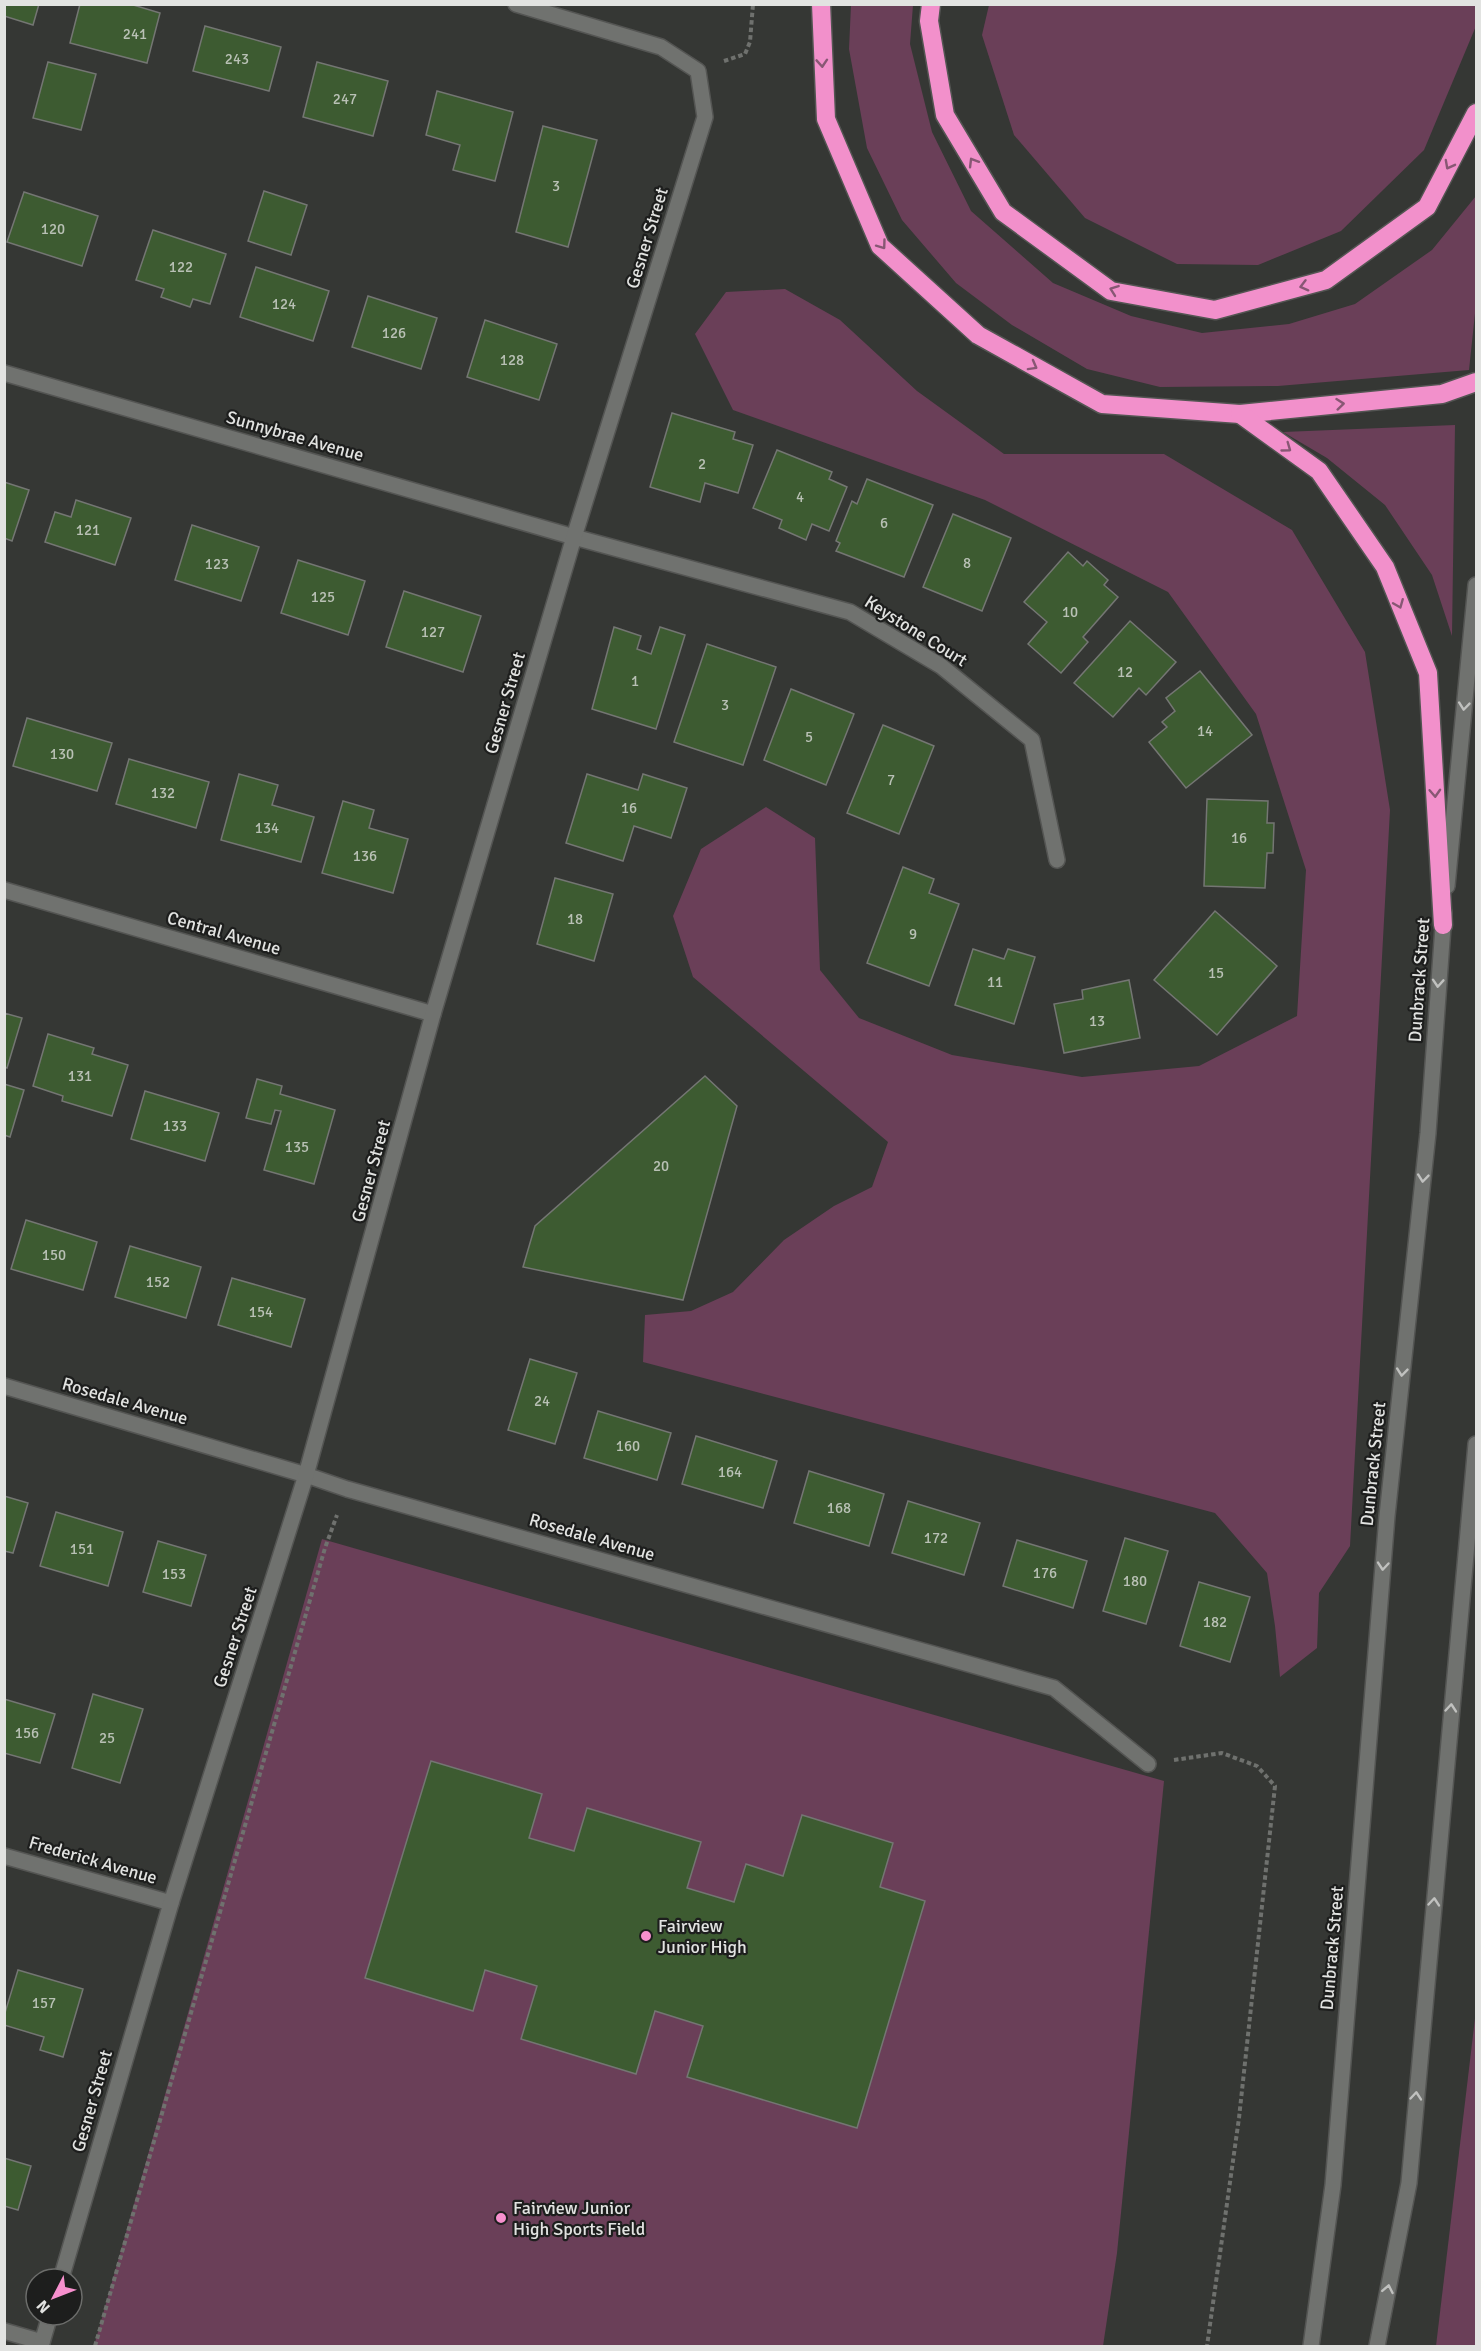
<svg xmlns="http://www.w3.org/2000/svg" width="1481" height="2351" font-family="Signika,sans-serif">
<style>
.green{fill:#6a3f58}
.building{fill:#3d5b31;stroke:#747673;stroke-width:1.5}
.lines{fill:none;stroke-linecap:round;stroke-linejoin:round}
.street-casing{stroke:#545553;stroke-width:18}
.secondary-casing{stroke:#545553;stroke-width:18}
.highway-casing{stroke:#545553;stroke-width:21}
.path{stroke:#6f716e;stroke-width:4;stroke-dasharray:4.5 3;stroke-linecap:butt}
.street{stroke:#70726f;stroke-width:15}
.secondary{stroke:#70726f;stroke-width:15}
.highway{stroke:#f290cb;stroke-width:18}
.oneway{stroke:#885774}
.oneway2{stroke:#c0c1bf}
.poi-dot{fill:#f790ce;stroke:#1d1e1d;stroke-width:2}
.labels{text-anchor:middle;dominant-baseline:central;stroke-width:4.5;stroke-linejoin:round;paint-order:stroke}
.number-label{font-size:15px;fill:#b9c1b5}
.street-label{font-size:18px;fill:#e2e3e1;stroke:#1d1e1d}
.poi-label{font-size:18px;fill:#e2e3e1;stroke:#1d1e1d;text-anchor:start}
</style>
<rect width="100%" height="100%" fill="#353734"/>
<g class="green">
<polygon points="851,5 913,5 910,44 932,132 971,211 1053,283 1131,316 1202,333 1289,324 1355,304 1432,250 1476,196 1476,304 1469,370 1278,386 1160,387 1087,369 1012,325 956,283 902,220 867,148 849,49"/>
<polygon points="989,5 1476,4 1476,26 1424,150 1341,231 1258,265 1177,264 1085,218 1014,135 982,35"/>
<polygon points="785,289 840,320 917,391 1004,454 1164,454 1292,530 1365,652 1390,810 1350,1546 1319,1593 1317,1648 1280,1677 1275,1626 1267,1573 1215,1513 643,1362 645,1315 691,1311 733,1292 784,1240 834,1206 872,1187 888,1142 693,977 673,916 701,849 766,807 815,838 820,970 859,1018 952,1055 1082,1077 1199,1066 1297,1016 1306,870 1256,714 1168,592 985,500 733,410 695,334 726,292"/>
<polygon points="1455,425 1452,636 1432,575 1385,505 1327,458 1283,432"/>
<polygon points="322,1539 1164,1781 1117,2253 1103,2346 94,2346"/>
<polygon points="1476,2010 1476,2346 1436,2346"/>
</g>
<g class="building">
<polygon points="4,4 39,4 33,25 4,16"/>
<polygon points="80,4 130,4 160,13 147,63 70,43"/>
<polygon points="205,26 281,47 269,91 193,71"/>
<polygon points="48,62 96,74 81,130 33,118"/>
<polygon points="317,62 388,81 373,136 303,117"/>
<polygon points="437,91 513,112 495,181 453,170 460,145 426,135"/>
<polygon points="543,126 597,140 568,247 516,232"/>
<polygon points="264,191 307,205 291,255 248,241"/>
<polygon points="24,192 98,216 82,266 7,242"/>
<polygon points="153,230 226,254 210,304 193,299 190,307 161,297 164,289 136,280"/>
<polygon points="256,267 329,291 313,341 240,317"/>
<polygon points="368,296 437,318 421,369 352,347"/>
<polygon points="485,320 557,344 539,400 467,377"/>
<polygon points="672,413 735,432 733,439 753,445 738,493 705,483 700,502 650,487"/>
<polygon points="777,450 832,472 829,479 847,487 829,531 812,524 806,540 779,528 782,520 753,508"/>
<polygon points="867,479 933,505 904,577 836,551 840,543 836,541 852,501 857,504"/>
<polygon points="4,482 29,490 12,541 4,538"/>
<polygon points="76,500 131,518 115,565 45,542 55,512 71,517"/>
<polygon points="953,514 1011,538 982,611 923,587"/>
<polygon points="192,525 259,547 241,601 175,580"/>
<polygon points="1068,552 1083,566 1087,561 1108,580 1104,585 1118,597 1083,637 1088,642 1061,673 1028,644 1047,622 1024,602"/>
<polygon points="298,560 365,581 348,635 281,613"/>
<polygon points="404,591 481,616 463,672 386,647"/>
<polygon points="1130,621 1176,662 1146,695 1139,688 1113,717 1074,683"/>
<polygon points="614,627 641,636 637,649 651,654 660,627 685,635 656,729 592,709"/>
<polygon points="707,644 776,667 743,765 674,742"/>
<polygon points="1200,671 1252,735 1186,788 1149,742 1167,727 1162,722 1175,711 1166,698"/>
<polygon points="791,689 854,714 826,785 764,760"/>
<polygon points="27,718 112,743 97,791 13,766"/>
<polygon points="883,725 934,746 899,834 847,813"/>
<polygon points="129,759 209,782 196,828 116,804"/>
<polygon points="239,774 278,785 272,805 314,817 301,862 221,840"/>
<polygon points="587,774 638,790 643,774 687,788 671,838 634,826 623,861 566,843"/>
<polygon points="1207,799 1268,801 1267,823 1274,823 1273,853 1267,853 1265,888 1204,886"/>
<polygon points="343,801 374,810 369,828 408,839 393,893 322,873"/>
<polygon points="903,867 934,879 929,893 959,904 929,986 867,963"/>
<polygon points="555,878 613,894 594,961 537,944"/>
<polygon points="1215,911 1277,966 1217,1035 1154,980"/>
<polygon points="973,949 1004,959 1008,949 1035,957 1014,1024 955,1005"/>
<polygon points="1129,980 1140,1038 1064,1053 1054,1004 1083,999 1082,990"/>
<polygon points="4,1013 22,1018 7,1068 4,1067"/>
<polygon points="48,1034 94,1048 92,1054 128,1065 112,1116 62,1101 63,1096 33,1086"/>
<polygon points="705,1076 737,1106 683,1300 523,1267 535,1226"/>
<polygon points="257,1079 282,1086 280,1094 335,1110 314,1184 264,1170 281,1111 275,1110 271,1124 246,1118"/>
<polygon points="4,1084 24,1090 10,1137 4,1135"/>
<polygon points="145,1091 219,1113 205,1161 131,1139"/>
<polygon points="26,1220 97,1242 83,1290 11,1269"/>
<polygon points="130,1246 201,1267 186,1318 115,1297"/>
<polygon points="232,1278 305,1299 291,1347 218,1325"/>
<polygon points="530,1359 577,1373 555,1444 508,1430"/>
<polygon points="598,1411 671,1433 657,1480 584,1458"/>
<polygon points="696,1436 777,1461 763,1508 682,1484"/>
<polygon points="809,1471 884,1494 869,1546 794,1523"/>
<polygon points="4,1496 28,1503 13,1553 4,1551"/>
<polygon points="908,1501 980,1523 964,1575 892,1553"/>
<polygon points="56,1512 123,1532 108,1586 40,1566"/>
<polygon points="1125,1538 1168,1551 1146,1624 1103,1611"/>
<polygon points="1017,1540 1087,1561 1073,1608 1003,1586"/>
<polygon points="158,1541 206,1555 191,1606 143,1592"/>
<polygon points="1199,1582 1250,1597 1230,1662 1180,1646"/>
<polygon points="93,1694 143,1709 120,1783 72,1768"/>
<polygon points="4,1699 55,1714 40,1763 4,1753"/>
<polygon points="431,1761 542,1794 529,1838 574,1851 587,1808 701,1842 687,1888 734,1902 746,1864 783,1876 802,1815 893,1843 880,1887 925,1901 857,2128 687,2077 703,2026 655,2011 636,2074 521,2039 537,1986 485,1970 473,2011 365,1978"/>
<polygon points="18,1970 83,1989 63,2057 40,2050 44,2037 4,2025 4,2016"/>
<polygon points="4,2158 31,2166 18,2210 4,2206"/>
</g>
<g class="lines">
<defs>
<g id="street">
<polyline points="4,373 574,537 850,612 941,666 1032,740 1057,860"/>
<polyline points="4,890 433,1014"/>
<polyline points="4,1386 306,1475 347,1489 1054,1688 1148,1764"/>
<polyline points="4,1856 171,1903"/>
<polyline points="61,2279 171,1903 306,1475 433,1014 574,537 705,117 698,71 661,47 516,4"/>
<polyline points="4,2331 42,2342"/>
<polyline points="41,2346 50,2315"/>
</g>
<g id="secondary">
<polyline points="1447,886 1476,585"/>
<polyline points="1311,2346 1333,2185 1387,1516 1428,1133 1444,913"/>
<polyline points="1377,2346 1409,2183 1476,1444"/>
</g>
<g id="highway">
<polyline points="821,4 826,119 880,246 978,335 1102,404 1240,414 1442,394 1476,382"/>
<polyline points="931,4 929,21 945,115 1003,212 1111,291 1215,310 1326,280 1427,207 1476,113"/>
<polyline points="1240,414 1319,471 1385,567 1428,673 1443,925"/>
</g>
</defs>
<use href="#street" class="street-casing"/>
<use href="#secondary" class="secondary-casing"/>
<use href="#highway" class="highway-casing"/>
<g class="path">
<polyline points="724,61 745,54 750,42 753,4"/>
<polyline points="1174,1760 1222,1753 1257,1766 1275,1786 1239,2118 1207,2346"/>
<polyline points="95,2346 325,1548 337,1515"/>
</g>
<use href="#street" class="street"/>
<use href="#secondary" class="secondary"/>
<use href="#highway" class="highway"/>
</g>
<defs><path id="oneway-chevron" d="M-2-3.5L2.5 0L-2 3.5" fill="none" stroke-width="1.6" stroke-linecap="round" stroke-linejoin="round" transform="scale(1.5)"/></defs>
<g class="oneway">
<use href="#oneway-chevron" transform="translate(822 63) rotate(86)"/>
<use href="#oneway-chevron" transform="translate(973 162) rotate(-121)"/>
<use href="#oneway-chevron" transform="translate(1449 165) rotate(118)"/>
<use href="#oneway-chevron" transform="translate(882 245) rotate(54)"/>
<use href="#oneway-chevron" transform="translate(1304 286) rotate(165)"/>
<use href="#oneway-chevron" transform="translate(1114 290) rotate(-160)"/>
<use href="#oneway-chevron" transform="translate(1033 366) rotate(29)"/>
<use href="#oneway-chevron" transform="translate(1340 404) rotate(-6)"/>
<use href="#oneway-chevron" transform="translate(1287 448) rotate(36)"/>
<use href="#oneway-chevron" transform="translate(1399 604) rotate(68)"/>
<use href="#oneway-chevron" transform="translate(1435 793) rotate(87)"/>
</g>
<g class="oneway2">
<use href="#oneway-chevron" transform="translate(1464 706) rotate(96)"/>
<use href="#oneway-chevron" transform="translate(1438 983) rotate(94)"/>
<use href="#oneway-chevron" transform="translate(1423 1178) rotate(96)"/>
<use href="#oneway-chevron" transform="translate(1402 1372) rotate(96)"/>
<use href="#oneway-chevron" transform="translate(1383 1566) rotate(95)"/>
<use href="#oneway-chevron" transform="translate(1451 1708) rotate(-85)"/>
<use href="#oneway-chevron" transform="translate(1434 1902) rotate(-85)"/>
<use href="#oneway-chevron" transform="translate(1416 2096) rotate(-85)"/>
<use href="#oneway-chevron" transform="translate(1388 2289) rotate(-79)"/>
</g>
<g class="poi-dot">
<circle cx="646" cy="1936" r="6"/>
<circle cx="501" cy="2218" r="6"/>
</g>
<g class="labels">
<g class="number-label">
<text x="135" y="34">241</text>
<text x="237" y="59">243</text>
<text x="345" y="99">247</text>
<text x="556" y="186">3</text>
<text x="53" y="229">120</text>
<text x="181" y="267">122</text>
<text x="284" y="304">124</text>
<text x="394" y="333">126</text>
<text x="512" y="360">128</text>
<text x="702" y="464">2</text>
<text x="800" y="497">4</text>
<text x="884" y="523">6</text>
<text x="88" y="530">121</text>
<text x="967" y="563">8</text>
<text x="217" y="564">123</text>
<text x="323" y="597">125</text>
<text x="1070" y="612">10</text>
<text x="433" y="632">127</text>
<text x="1125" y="672">12</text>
<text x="635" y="681">1</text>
<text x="725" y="705">3</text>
<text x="1205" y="731">14</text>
<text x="809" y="737">5</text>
<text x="62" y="754">130</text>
<text x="891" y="780">7</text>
<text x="163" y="793">132</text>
<text x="629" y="808">16</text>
<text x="267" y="828">134</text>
<text x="1239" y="838">16</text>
<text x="365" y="856">136</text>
<text x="575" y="919">18</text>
<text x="913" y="934">9</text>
<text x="1216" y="973">15</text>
<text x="995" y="982">11</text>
<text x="1097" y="1021">13</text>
<text x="80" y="1076">131</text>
<text x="175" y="1126">133</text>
<text x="297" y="1147">135</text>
<text x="661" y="1166">20</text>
<text x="54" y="1255">150</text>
<text x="158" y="1282">152</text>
<text x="261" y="1312">154</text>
<text x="542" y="1401">24</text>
<text x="628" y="1446">160</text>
<text x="730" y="1472">164</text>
<text x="839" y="1508">168</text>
<text x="936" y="1538">172</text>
<text x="82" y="1549">151</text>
<text x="1045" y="1573">176</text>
<text x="174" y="1574">153</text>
<text x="1135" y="1581">180</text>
<text x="1215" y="1622">182</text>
<text x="27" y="1733">156</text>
<text x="107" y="1738">25</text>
<text x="44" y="2003">157</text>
</g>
<g class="street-label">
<text transform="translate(647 238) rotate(-73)">Gesner Street</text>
<text transform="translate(295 436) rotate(16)">Sunnybrae Avenue</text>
<text transform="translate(916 631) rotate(32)">Keystone Court</text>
<text transform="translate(505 703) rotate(-74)">Gesner Street</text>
<text transform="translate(224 933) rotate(16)">Central Avenue</text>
<text transform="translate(1419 980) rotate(-86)">Dunbrack Street</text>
<text transform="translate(371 1171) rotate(-75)">Gesner Street</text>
<text transform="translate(125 1401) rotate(16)">Rosedale Avenue</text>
<text transform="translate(1373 1464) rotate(-84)">Dunbrack Street</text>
<text transform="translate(592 1537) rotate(16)">Rosedale Avenue</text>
<text transform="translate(235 1637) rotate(-72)">Gesner Street</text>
<text transform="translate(93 1860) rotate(16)">Frederick Avenue</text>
<text transform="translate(1332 1948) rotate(-85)">Dunbrack Street</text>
<text transform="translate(92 2101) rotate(-74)">Gesner Street</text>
</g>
<g class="poi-label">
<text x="658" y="1926">Fairview<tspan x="658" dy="21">Junior High</tspan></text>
<text x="513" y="2208">Fairview Junior<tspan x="513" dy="21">High Sports Field</tspan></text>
</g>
</g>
<rect width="1481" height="2351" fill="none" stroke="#e2e3e1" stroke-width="12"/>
<g transform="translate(54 2297) rotate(228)"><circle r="28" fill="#1d1e1d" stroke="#6c6d6b" stroke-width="1.5"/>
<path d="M0-4.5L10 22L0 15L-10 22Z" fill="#f790ce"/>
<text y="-9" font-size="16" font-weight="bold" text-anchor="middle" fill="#e2e3e1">N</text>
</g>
</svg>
